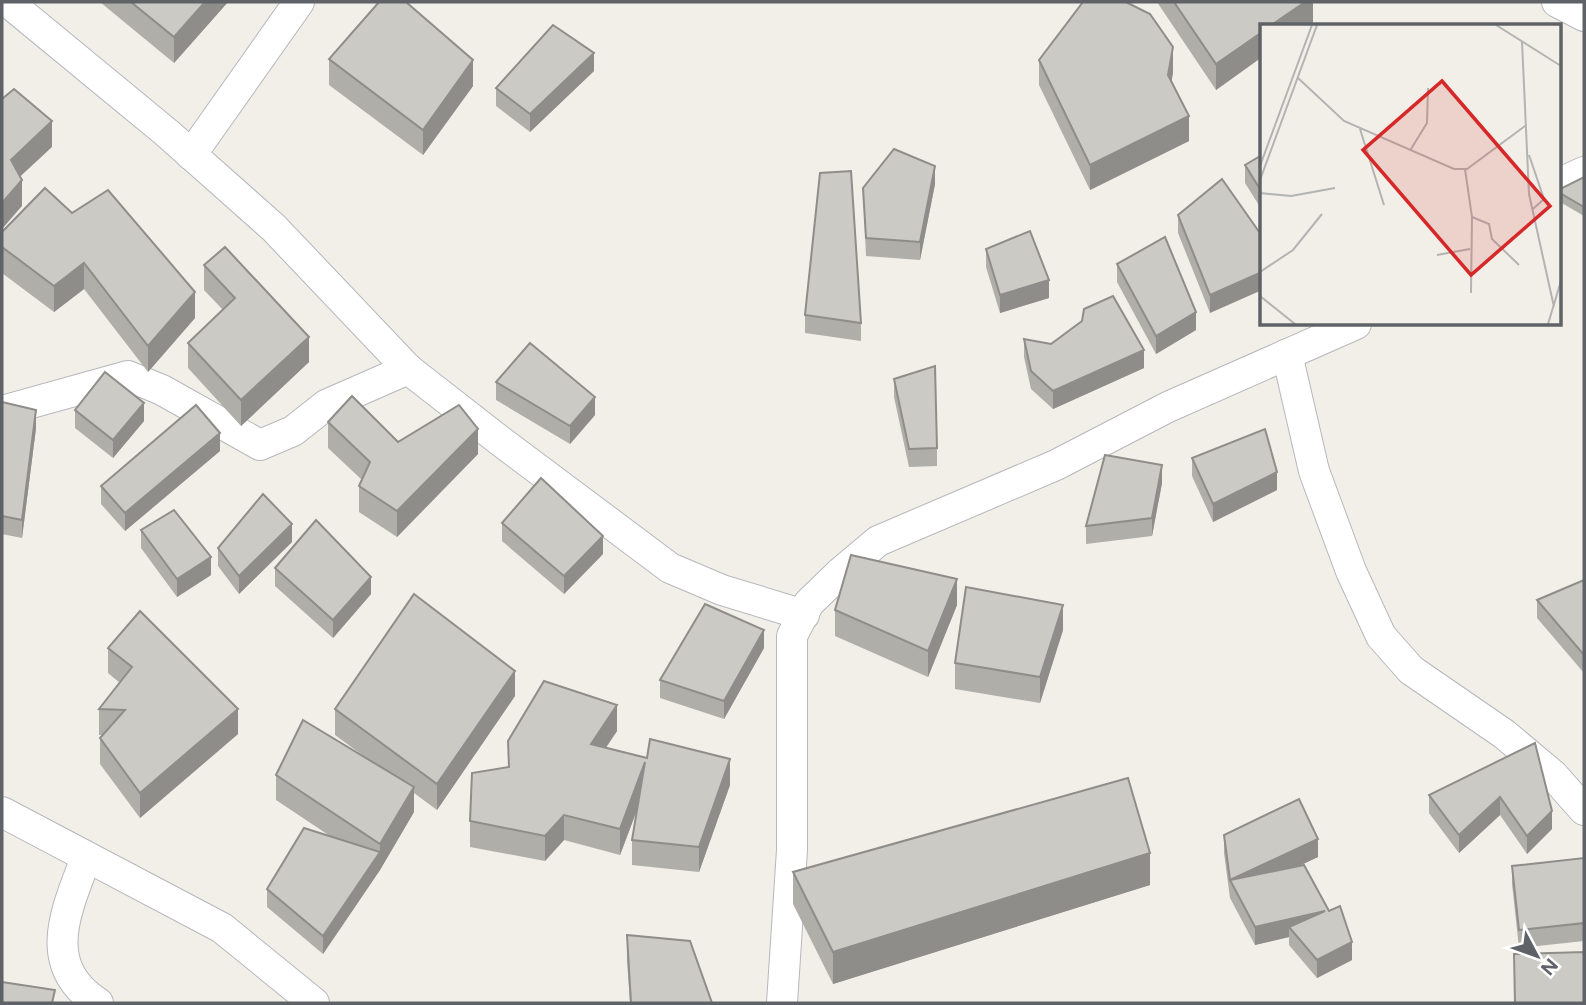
<svg xmlns="http://www.w3.org/2000/svg" width="1586" height="1005" font-family="Figtree,sans-serif">
<style>
.lines{fill:none;stroke-linecap:round;stroke-linejoin:round}
.street-casing{stroke:#b5b8bc;stroke-width:32}
.street{stroke:#fff;stroke-width:30}
.wall{fill:#afaea9}
.shaded-wall{fill:#8f8d8a}
.building{fill:#cccac5;stroke:#8f8d8a;stroke-width:2}
.inset-road{fill:none;stroke:#b3b3b1;stroke-width:2}
.view{fill:#d62828;fill-opacity:0.15;stroke:#d62828;stroke-width:3.5}
.inset-edge{fill:none;stroke:#5f6368;stroke-width:3.5}
</style>
<rect width="100%" height="100%" fill="#f1efe8"/>
<g class="lines">
<defs>
<g id="street">
<polyline points="8,2 167,133 274,228 408,369 499,440 670,568 722,590 804,615"/>
<polyline points="1557,2 1584,16"/>
<polyline points="191,155 299,2"/>
<polyline points="1560,183 1584,172"/>
<polyline points="1287,354 1314,471 1351,571 1381,636 1411,670 1504,734 1553,775 1584,810"/>
<polyline points="2,411 128,376 162,390 260,445 293,431 326,405 408,369"/>
<polyline points="2,812 222,928 314,1003"/>
<path d="M86,858C66,911 40,965 98,1003"/>
<polyline points="782,1003 792,850 792,636 809,603 840,573 878,541 1056,465 1168,407 1356,324"/>
</g>
</defs>
<use href="#street" class="street-casing"/>
<use href="#street" class="street"/>
</g>
<g class="wall">
<polygon points="100,2 228,2 174,63"/>
<polygon points="1157,2 1313,2 1313,22 1307,26 1262,26 1262,57 1216,90"/>
<polygon points="329,59 473,86 423,155 329,85"/>
<polygon points="1039,60 1173,73 1171,81 1189,141 1090,190 1039,85"/>
<polygon points="594,71 530,132 496,106 496,88"/>
<polygon points="1262,155 1262,210 1245,183 1245,165"/>
<polygon points="1584,177 1584,216 1560,202 1560,189"/>
<polygon points="1222,179 1210,313 1178,233 1178,215"/>
<polygon points="935,184 920,260 866,256 863,188"/>
<polygon points="72,213 195,318 148,372 84,289 54,312 2,273 2,232"/>
<polygon points="986,249 1049,298 1000,313 986,267"/>
<polygon points="1117,264 1196,330 1156,354 1117,282"/>
<polygon points="204,265 309,362 241,426 188,368 188,343 223,310 204,290"/>
<polygon points="805,315 861,323 861,341 805,333"/>
<polygon points="1024,339 1144,368 1053,409 1031,389 1024,357"/>
<polygon points="894,379 937,448 937,466 909,467 894,397"/>
<polygon points="496,382 595,415 570,444 496,400"/>
<polygon points="2,402 36,428 22,538 2,534"/>
<polygon points="75,410 144,421 113,458 75,428"/>
<polygon points="328,422 398,442 478,454 397,537 359,512 359,486 362,480 328,448"/>
<polygon points="220,451 125,531 101,504 101,486"/>
<polygon points="1192,458 1277,490 1213,522 1192,476"/>
<polygon points="1162,483 1152,536 1086,544 1086,526"/>
<polygon points="502,523 603,554 564,594 502,541"/>
<polygon points="141,530 211,575 177,597 141,548"/>
<polygon points="292,542 239,594 218,566 218,548"/>
<polygon points="275,568 371,594 333,638 275,586"/>
<polygon points="1584,580 1584,673 1537,618 1537,600"/>
<polygon points="957,605 928,677 835,636 835,610"/>
<polygon points="1063,630 1040,703 955,689 955,663"/>
<polygon points="108,648 238,734 140,818 100,764 100,738 103,735 99,735 99,709 120,683 108,673"/>
<polygon points="764,648 724,719 660,698 660,680"/>
<polygon points="515,696 437,810 414,793 414,812 380,870 323,954 267,907 267,889 330,836 276,800 276,775 365,757 335,735 335,709"/>
<polygon points="617,731 606,748 730,785 699,872 632,865 632,840 638,808 620,855 564,840 545,861 470,847 470,821 508,767 508,741"/>
<polygon points="1535,743 1552,829 1527,854 1500,815 1459,853 1429,813 1429,795"/>
<polygon points="1224,835 1318,857 1301,865 1352,960 1317,978 1289,945 1289,937 1255,945 1230,898 1224,853"/>
<polygon points="1584,858 1584,941 1519,948 1512,884 1512,866"/>
<polygon points="793,872 1150,885 833,984 793,904"/>
<polygon points="627,935 712,1003 630,1003 627,961"/>
</g>
<g class="shaded-wall">
<polygon points="205,2 228,2 174,63 174,37"/>
<polygon points="1305,2 1313,2 1313,22 1307,26 1270,26"/>
<polygon points="1262,32 1262,57 1216,90 1216,64"/>
<polygon points="1173,47 1173,73 1168,101 1168,75"/>
<polygon points="594,53 594,71 530,132 530,114"/>
<polygon points="473,60 473,86 423,155 423,130"/>
<polygon points="1189,116 1189,141 1090,190 1090,165"/>
<polygon points="52,121 52,147 11,185 11,160"/>
<polygon points="935,166 935,184 920,260 920,242"/>
<polygon points="22,180 22,206 2,229 2,203"/>
<polygon points="84,263 84,289 54,312 54,286"/>
<polygon points="1262,272 1262,290 1210,313 1210,295"/>
<polygon points="1049,280 1049,298 1000,313 1000,295"/>
<polygon points="195,292 195,318 148,372 148,346"/>
<polygon points="1196,312 1196,330 1156,354 1156,336"/>
<polygon points="309,337 309,362 241,426 241,400"/>
<polygon points="1144,350 1144,368 1053,409 1053,391"/>
<polygon points="595,397 595,415 570,444 570,426"/>
<polygon points="144,403 144,421 113,458 113,440"/>
<polygon points="36,410 36,428 22,538 22,520"/>
<polygon points="478,429 478,454 397,537 397,511"/>
<polygon points="220,433 220,451 125,531 125,513"/>
<polygon points="1162,465 1162,483 1152,536 1152,518"/>
<polygon points="1277,472 1277,490 1213,522 1213,504"/>
<polygon points="292,524 292,542 239,594 239,576"/>
<polygon points="603,536 603,554 564,594 564,576"/>
<polygon points="211,557 211,575 177,597 177,579"/>
<polygon points="371,577 371,594 333,638 333,620"/>
<polygon points="957,579 957,605 928,677 928,651"/>
<polygon points="1063,605 1063,630 1040,703 1040,677"/>
<polygon points="764,630 764,648 724,719 724,701"/>
<polygon points="515,671 515,696 437,810 437,784"/>
<polygon points="617,705 617,731 591,769 591,744"/>
<polygon points="238,709 238,734 140,818 140,793"/>
<polygon points="730,759 730,785 699,872 699,847"/>
<polygon points="645,762 645,788 620,855 620,829"/>
<polygon points="414,787 414,812 380,870 323,954 323,936 380,852 380,844"/>
<polygon points="1500,797 1500,815 1459,853 1459,835"/>
<polygon points="1552,811 1552,829 1527,854 1527,836"/>
<polygon points="564,815 564,840 545,861 545,836"/>
<polygon points="1318,839 1318,857 1238,894 1230,880 1230,898 1230,880"/>
<polygon points="1150,853 1150,885 833,984 833,952"/>
<polygon points="1325,911 1289,927 1289,937 1255,945 1255,927"/>
<polygon points="1352,942 1352,960 1317,978 1317,960"/>
</g>
<g class="building">
<polygon points="131,2 205,2 174,37"/>
<polygon points="379,2 406,2 473,60 423,130 329,59"/>
<polygon points="1083,2 1126,2 1150,14 1173,47 1168,75 1189,116 1090,165 1039,60"/>
<polygon points="1174,2 1305,2 1270,26 1262,26 1262,32 1216,64"/>
<polygon points="553,25 594,53 530,114 496,88"/>
<polygon points="14,89 52,121 11,160 22,180 2,203 2,99"/>
<polygon points="894,149 935,166 920,242 866,238 863,188"/>
<polygon points="1262,155 1262,192 1245,165"/>
<polygon points="851,171 861,323 805,315 820,173"/>
<polygon points="1584,177 1584,207 1560,193 1560,189"/>
<polygon points="1222,179 1262,236 1262,272 1210,295 1178,215"/>
<polygon points="45,188 72,213 108,190 195,292 148,346 84,263 54,286 2,247 2,232"/>
<polygon points="1030,231 1049,280 1000,295 986,249"/>
<polygon points="1165,237 1196,312 1156,336 1117,264"/>
<polygon points="225,247 309,337 241,400 188,343 235,298 204,265"/>
<polygon points="1113,296 1144,350 1053,391 1031,371 1024,339 1051,344 1082,321 1084,309"/>
<polygon points="530,343 595,397 570,426 496,382"/>
<polygon points="935,366 937,448 909,449 894,379"/>
<polygon points="105,372 144,403 113,440 75,410"/>
<polygon points="352,396 398,442 459,405 478,429 397,511 359,486 370,462 328,422"/>
<polygon points="2,402 36,410 22,520 2,516"/>
<polygon points="196,405 220,433 125,513 101,486"/>
<polygon points="1265,429 1277,472 1213,504 1192,458"/>
<polygon points="1105,455 1162,465 1152,518 1086,526"/>
<polygon points="541,478 603,536 564,576 502,523"/>
<polygon points="263,494 292,524 239,576 218,548"/>
<polygon points="174,510 211,557 177,579 141,530"/>
<polygon points="316,520 371,577 333,620 275,568"/>
<polygon points="851,555 957,579 928,651 835,610"/>
<polygon points="1584,580 1584,655 1537,600"/>
<polygon points="966,587 1063,605 1040,677 955,663"/>
<polygon points="414,594 515,671 437,784 335,709"/>
<polygon points="705,604 764,630 724,701 660,680"/>
<polygon points="140,611 238,709 140,793 100,738 125,710 99,709 132,667 108,648"/>
<polygon points="544,681 617,705 591,744 647,758 650,739 730,759 699,847 632,840 645,762 620,829 564,815 545,836 470,821 472,773 509,767 508,741"/>
<polygon points="303,720 414,787 380,844 276,775"/>
<polygon points="1535,743 1552,811 1527,836 1500,797 1459,835 1429,795"/>
<polygon points="1128,778 1150,853 833,952 793,872"/>
<polygon points="1299,799 1318,839 1230,880 1224,835"/>
<polygon points="304,828 380,852 323,936 267,889"/>
<polygon points="1584,858 1584,923 1519,930 1512,866"/>
<polygon points="1304,865 1329,911 1340,906 1352,942 1317,960 1289,927 1325,911 1255,927 1230,880"/>
<polygon points="627,935 690,941 712,1003 631,1003"/>
<polygon points="1584,952 1584,1003 1515,1003 1514,954"/>
<polygon points="2,982 55,990 52,1003 2,1003"/>
</g>
<g transform="translate(1260 24)">
<rect width="301" height="301" fill="#f1efe8"/>
<path class="inset-road" d="M236,1L301,42M262,18L269,170L294,283M38,54L84,97L194,145H207L265,102M100,105L124,181M151,125L167,99L168,64M269,131L284,175L273,185M0,142L52,1M205,145L212,193L211,269M0,156L57,1M0,169L31,172L75,164M212,193L229,200L232,215L259,241M177,231L210,225M0,248L33,226L62,190M0,272L35,300M288,300L301,257"/>
<path class="view" d="M182,57L290,182L211,251L103,126Z"/>
<rect width="301" height="301" class="inset-edge"/>
</g>
<rect width="1586" height="1005" fill="none" stroke="#5f6368" stroke-width="7"/>
<g transform="translate(1537 956) rotate(131)" stroke="#ffffff" stroke-width="5" paint-order="stroke">
<path d="M0-5L12 26L0 18L-12 26Z" fill="#5f6368"/>
<text y="-10" font-size="19" font-weight="bold" text-anchor="middle" fill="#5f6368">N</text>
</g>
</svg>
